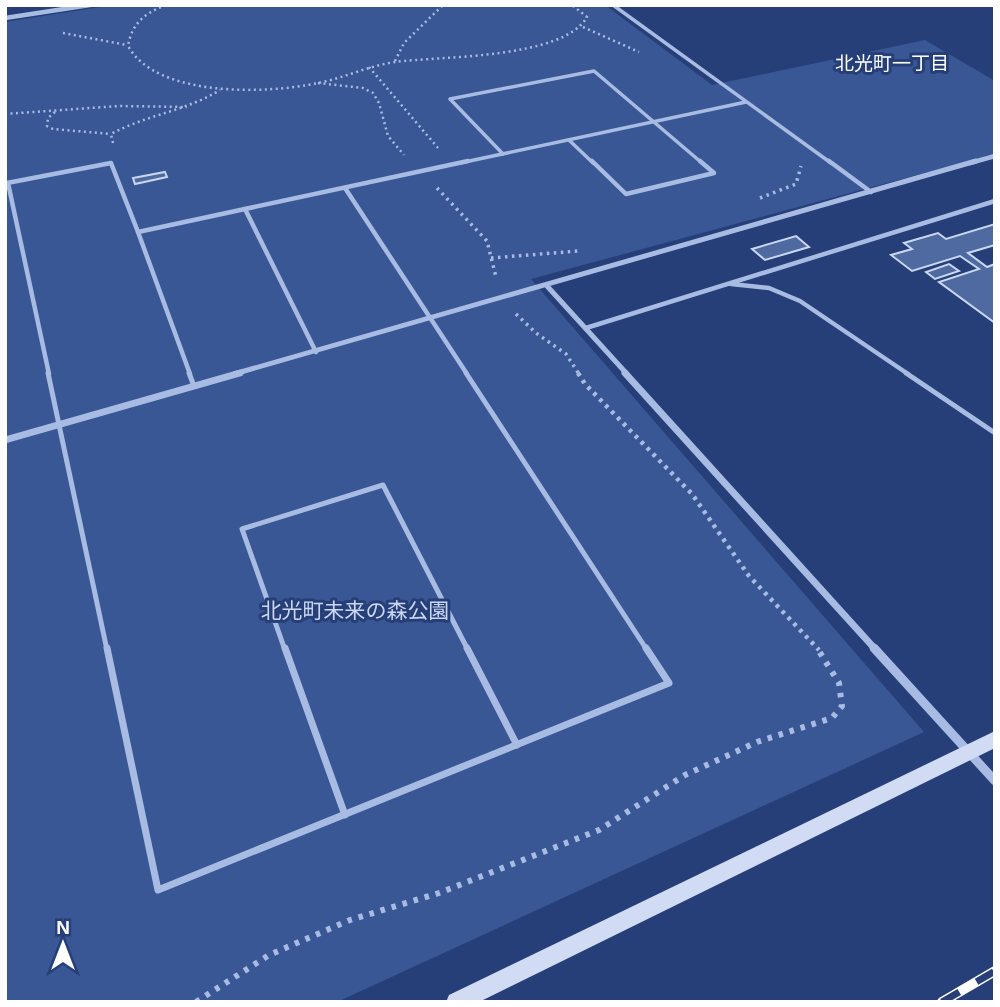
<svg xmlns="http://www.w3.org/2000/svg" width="1000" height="1007" font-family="Arial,'Noto Sans JP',sans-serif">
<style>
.green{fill:#3a5795}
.building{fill:#4f69a1;stroke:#cad7f2;stroke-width:2}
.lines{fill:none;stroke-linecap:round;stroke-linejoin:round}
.path-far3{stroke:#a8bbe3;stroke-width:2.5;stroke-dasharray:2 3.5;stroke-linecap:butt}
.path-far2{stroke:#a8bbe3;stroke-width:3.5;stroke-dasharray:2.5 4.5;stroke-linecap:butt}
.path-far1{stroke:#a8bbe3;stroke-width:4.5;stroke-dasharray:3.5 5;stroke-linecap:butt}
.path{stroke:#a8bbe3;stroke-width:6;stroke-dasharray:4.5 7;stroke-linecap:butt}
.lane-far3{stroke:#a8bbe3;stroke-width:3.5}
.lane-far2{stroke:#a8bbe3;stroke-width:4.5}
.lane-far1{stroke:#a8bbe3;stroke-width:5}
.lane{stroke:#a8bbe3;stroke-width:7}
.street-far3{stroke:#a8bbe3;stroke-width:4.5}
.street-far2{stroke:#a8bbe3;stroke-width:5}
.street-far1{stroke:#a8bbe3;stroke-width:7}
.street{stroke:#a8bbe3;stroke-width:9}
.secondary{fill:#d1dbf3;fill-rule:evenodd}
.rail-casing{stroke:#fff;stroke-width:10}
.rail{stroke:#263f78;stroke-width:7;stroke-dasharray:20;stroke-linecap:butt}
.labels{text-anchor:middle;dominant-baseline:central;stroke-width:6;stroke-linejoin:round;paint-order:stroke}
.far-neighbourhood-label{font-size:19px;fill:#fff;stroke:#263f78}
.park-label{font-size:21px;fill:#cad7f2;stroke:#263f78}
</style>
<rect width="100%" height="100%" fill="#263f78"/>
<polygon class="green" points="113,5 605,5 712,85 925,40 995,81 995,154 531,279 924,732 337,1002 5,1002 5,22"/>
<g class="building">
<polygon points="165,172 167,177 135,184 133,178"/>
<polygon points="995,224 995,245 968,253 987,267 995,264 995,323 939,282 979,269 960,256 912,271 891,255 912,249 904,243 938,233 946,239"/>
<polygon points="796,236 809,247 765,260 752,249"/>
<polygon points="949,264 959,271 935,279 926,272"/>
</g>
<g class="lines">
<g class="path-far3">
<path d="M166,5C145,13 132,23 128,46C157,98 268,94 318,83C344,78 368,66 395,62C441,56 563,59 587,17L572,5"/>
<polyline points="583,27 639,52"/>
<polyline points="63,33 127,45"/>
<polyline points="395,61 404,43 443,5"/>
<polyline points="369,67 438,148"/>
<polyline points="318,83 363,88 373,93 379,103 388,136 404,155"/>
<polyline points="55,112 48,118 47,126 53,129 111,134"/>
<polyline points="5,114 119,106 187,107"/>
<path d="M113,143L111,134C146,115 186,111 220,90"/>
</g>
<g class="path-far2">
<polyline points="437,188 487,241 496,277"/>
<polyline points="760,198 796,184 801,166"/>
<polyline points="491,258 578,251"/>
<polyline points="516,314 536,333 566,354 579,374"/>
</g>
<polyline class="path-far1" points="578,373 585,384 692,494 749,576 819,650"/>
<polyline class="path" points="196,1002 269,955 350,920 439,893 599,830 685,775 757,742 832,718 842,706 839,683 817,648"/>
<g class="lane-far3">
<polyline points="613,5 831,163"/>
<polyline points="569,140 593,163"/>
<polyline points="503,154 450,99 594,71 702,163"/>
<polyline points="460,163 746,102"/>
</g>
<g class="lane-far2">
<polyline points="592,161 626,194 714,173 700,161"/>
<polyline points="829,161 871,192"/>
<polyline points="7,183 111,163 138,232 468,161"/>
<polyline points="8,183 49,374"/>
<polyline points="345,188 467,374"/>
<polyline points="245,209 316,352"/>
<polyline points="138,232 190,374"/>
<polyline points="731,284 769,288 800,301 908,374"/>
<polyline points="586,328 995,201"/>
</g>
<g class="lane-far1">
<polyline points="48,373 107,650"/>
<polyline points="189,373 194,386"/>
<polyline points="466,373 647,650"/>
<polyline points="906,373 995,433"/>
<polyline points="285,650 242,529 383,485 468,650"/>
</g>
<g class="lane">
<polyline points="107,648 158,890 669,683 646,648"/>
<polyline points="285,648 345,815"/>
<polyline points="467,648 517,745"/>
</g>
<g class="street-far3">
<polyline points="5,18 90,5"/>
<polyline points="970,163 995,156"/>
</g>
<g class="street-far2">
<polyline points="547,286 627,374"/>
<polyline points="234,374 976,161"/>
</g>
<g class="street-far1">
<polyline points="625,373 876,650"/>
<polyline points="5,440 240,373"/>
</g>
<polyline class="street" points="874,648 995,781"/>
<polygon class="secondary" points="995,731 995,748 479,1002 446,1002 449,995"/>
<defs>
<polyline id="rail" points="942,1002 995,971"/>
</defs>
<use href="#rail" class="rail-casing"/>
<use href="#rail" class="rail"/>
</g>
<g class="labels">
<g class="far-neighbourhood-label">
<text x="892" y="63">北光町一丁目</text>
</g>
<g class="park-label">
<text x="355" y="610">北光町未来の森公園</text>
</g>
</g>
<rect width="1000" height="1007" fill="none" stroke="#ffffff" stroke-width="14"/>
<g transform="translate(63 944)" stroke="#263f78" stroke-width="5" paint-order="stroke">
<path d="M0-5L12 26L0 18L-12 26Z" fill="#ffffff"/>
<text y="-10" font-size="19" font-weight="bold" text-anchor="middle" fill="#ffffff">N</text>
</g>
</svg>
